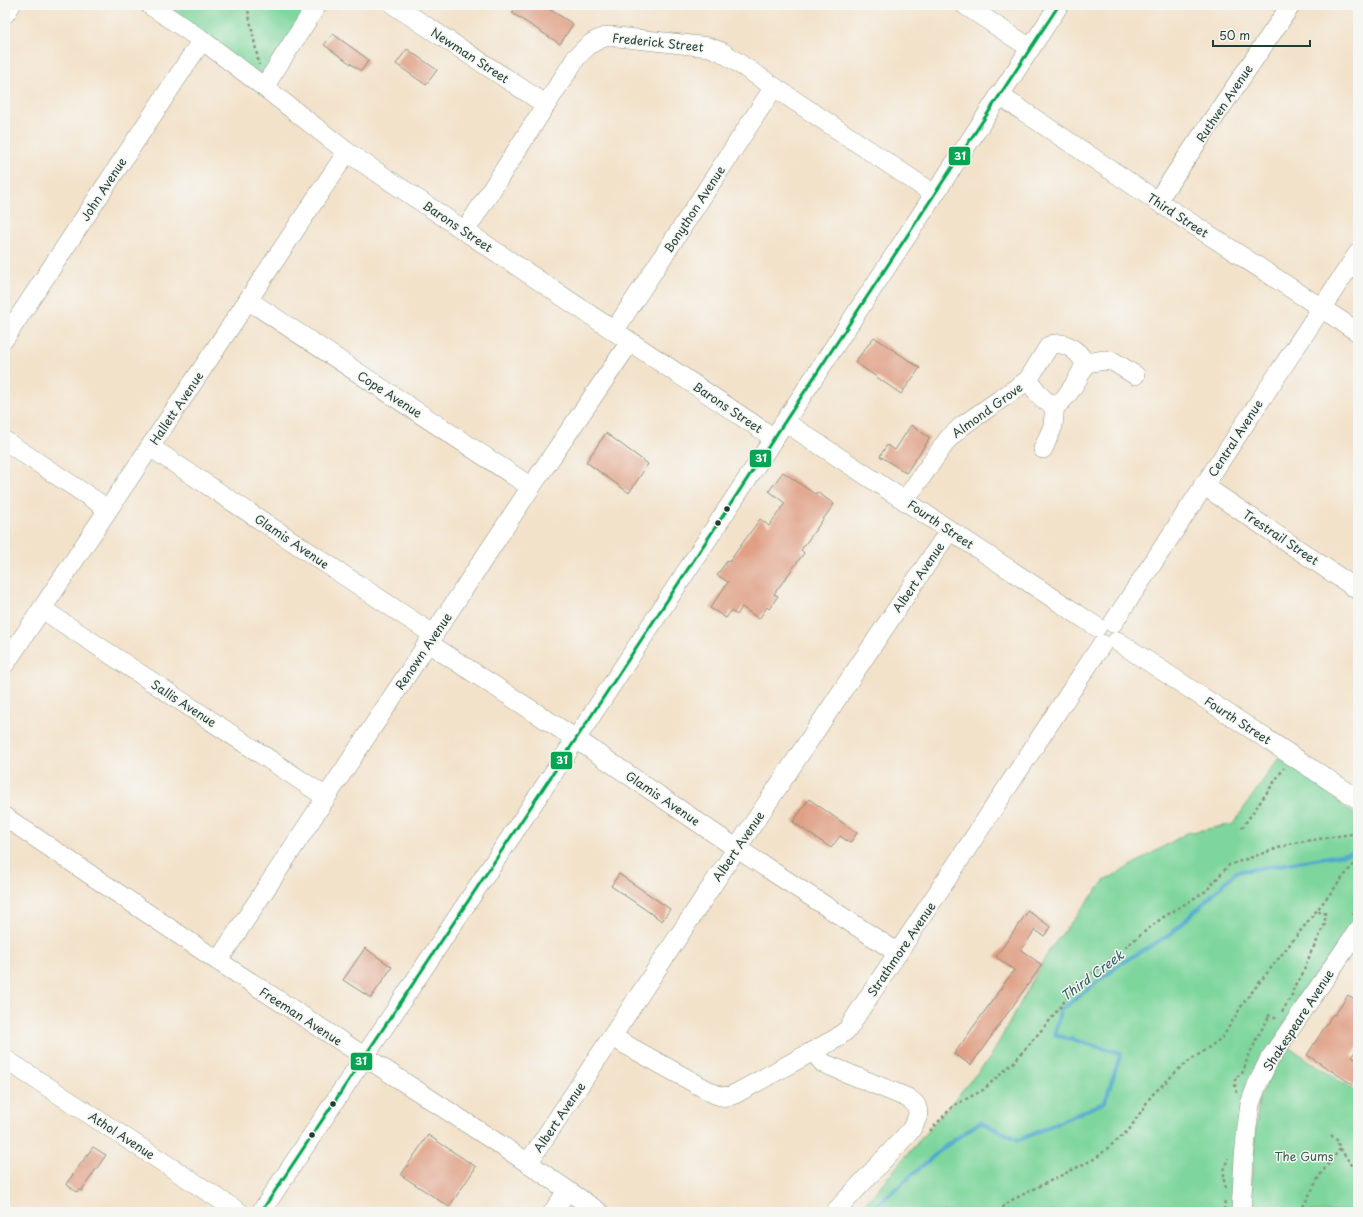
<svg xmlns="http://www.w3.org/2000/svg" width="1363" height="1217" font-family="'Playpen Sans',sans-serif">
<style>
.green{fill:#7ed69c;stroke:#4e8a68}
.lines{fill:none;stroke-linecap:round;stroke-linejoin:round}
.stream{stroke:#50a8cd;stroke-width:4}
.building{fill:#e0a086}
.minor-casing{stroke:#89907f;stroke-width:20}
.path{stroke:#89907f;stroke-width:2.5;stroke-dasharray:3 3;stroke-linecap:butt}
.minor{stroke:#fff;stroke-width:19}
.bus-1-casing{stroke:#f6f6f2;stroke-width:6}
.bus-1{stroke:#00a651;stroke-width:3}
.bus-dot{fill:#1f3d34;stroke:#f6f6f2;stroke-width:1.5}
.labels{text-anchor:middle;dominant-baseline:central;stroke-width:3;stroke-linejoin:round;paint-order:stroke}
.street-label{font-size:12px;fill:#1f3d34;stroke:#f6f6f2}
.park-label{font-size:12px;fill:#325c49;stroke:#f6f6f2}
.water-label{font-size:13px;font-style:italic;fill:#2e5d62;stroke:#f6f6f2}
.line-badge{stroke:#f6f6f2;stroke-width:1.5}
.badge-label{font-size:11px;text-anchor:middle;font-weight:bold;fill:#fff}
</style>
<rect width="100%" height="100%" fill="#f6f6f2"/>
<filter id="ink" filterUnits="userSpaceOnUse"><feTurbulence type="fractalNoise" baseFrequency=".025" numOctaves="2"/><feDisplacementMap in="SourceGraphic" scale="8" xChannelSelector="R" yChannelSelector="G"/><feConvolveMatrix kernelMatrix="1 2 1 2 8 2 1 2 1" color-interpolation-filters="sRGB"/></filter>
<filter id="wash" filterUnits="userSpaceOnUse"><feTurbulence type="fractalNoise" baseFrequency=".012" numOctaves="4" result="noise"/><feDisplacementMap in="SourceGraphic" scale="16" xChannelSelector="R" yChannelSelector="G"/><feGaussianBlur stdDeviation="0.9" result="paint"/><feColorMatrix in="noise" values="0 0 0 0 0 0 0 0 0 0 0 0 0 0 0 0 0 1.4 0 .05"/><feComposite in="paint" operator="in"/></filter>
<g filter="url(#wash)">
<rect width="100%" height="100%" fill="#f3e2ca"/>
<g class="green">
<polygon points="150,5 317,5 264,87"/>
<polygon points="1280,756 1358,817 1358,930 1257,1085 1241,1212 858,1212 990,1058 1050,949 1104,881 1187,833 1233,824"/>
<polygon points="1286,1045 1358,1093 1358,1212 1248,1212 1259,1097"/>
</g>
<g class="lines">
<polyline class="stream" points="877,1212 877,1205 943,1148 980,1122 1019,1140 1105,1102 1121,1053 1055,1035 1060,1011 1123,962 1171,934 1236,872 1358,852"/>
</g>
<g id="blocks">
<g class="building">
<polygon points="517,5 543,5 573,24 560,44 512,13"/>
<polygon points="333,34 369,60 361,71 324,45"/>
<polygon points="407,49 437,70 426,85 396,64"/>
<polygon points="874,337 920,368 901,394 855,362"/>
<polygon points="911,425 930,438 906,473 880,456 887,445 895,450"/>
<polygon points="606,433 648,464 629,493 586,462"/>
<polygon points="783,472 815,494 817,492 834,504 801,550 804,553 774,594 778,596 769,609 767,607 759,619 742,607 737,615 731,611 726,618 710,608 728,582 717,575 727,561 729,562 760,519 769,526 785,503 769,491"/>
<polygon points="809,799 857,833 850,843 840,836 831,848 793,822"/>
<polygon points="619,874 670,909 662,921 611,886"/>
<polygon points="1028,911 1051,927 1044,936 1035,930 1021,950 1042,965 971,1065 954,1054 1014,970 996,957"/>
<polygon points="365,948 392,967 371,998 343,980"/>
<polygon points="1348,995 1358,1001 1358,1047 1352,1056 1358,1060 1358,1088 1307,1055 1333,1014 1335,1015"/>
<polygon points="428,1135 476,1167 449,1207 401,1175"/>
<polygon points="93,1147 106,1155 81,1191 79,1190 77,1192 66,1184"/>
</g>
</g>
</g>
<g filter="url(#ink)">
<use href="#blocks" fill-opacity="0" stroke="#89907f" stroke-width="1"/>
<g class="lines">
<defs>
<g id="minor">
<polyline points="150,5 202,40 264,87 347,152 774,438"/>
<polyline points="394,5 545,104"/>
<polyline points="965,5 1030,48"/>
<polyline points="5,14 11,5"/>
<polyline points="264,87 317,5"/>
<polyline points="999,95 1157,201 1358,332"/>
<polyline points="1157,201 1291,5"/>
<path d="M465,231L576,58C587,46 593,40 609,36L709,47L722,52L934,194"/>
<polyline points="248,300 531,487"/>
<polyline points="614,331 774,87"/>
<polyline points="5,338 202,40"/>
<polyline points="1085,363 1105,360 1114,362 1135,375"/>
<polyline points="785,422 1097,627"/>
<polyline points="5,441 108,509"/>
<polyline points="150,447 434,635"/>
<polyline points="1043,449 1053,426 1055,404"/>
<polyline points="1203,485 1358,590"/>
<path d="M905,500L948,439L962,426L1028,380L1049,346C1063,339 1078,350 1085,363C1082,373 1068,397 1059,403C1056,405 1053,404 1050,403C1041,400 1034,387 1028,380"/>
<polyline points="42,609 326,797"/>
<polyline points="1113,623 1358,253"/>
<polyline points="1117,641 1358,799"/>
<polyline points="428,643 576,739 730,844 898,953"/>
<polyline points="5,664 347,152"/>
<polyline points="5,817 218,961 528,1163 599,1212"/>
<polyline points="218,961 531,487 630,342"/>
<path d="M612,1037L709,1091C718,1096 725,1099 735,1094L837,1038L848,1029L858,1013L1102,644"/>
<path d="M813,1051L823,1063L908,1098C910,1100 914,1102 916,1105C921,1114 915,1123 910,1131L835,1212"/>
<polyline points="5,1059 239,1212"/>
<polyline points="528,1163 737,848 949,531"/>
<polyline points="261,1212 576,739 1059,5"/>
<polyline points="553,1212 567,1191"/>
<polyline points="1241,1212 1244,1158 1247,1127 1250,1104 1257,1085 1269,1060 1358,930"/>
</g>
</defs>
<use href="#minor" class="minor-casing"/>
<g class="path">
<polyline points="247,5 259,65"/>
<polyline points="1242,828 1284,768"/>
<polyline points="1353,915 1358,907"/>
<polyline points="1282,1012 1292,995 1294,986 1301,978 1311,952 1318,939 1325,924 1325,913 1321,913 1317,910"/>
<path d="M1237,1093C1235,1087 1234,1082 1236,1076H1238L1242,1074L1245,1066L1249,1053L1253,1048L1256,1039L1268,1019L1267,1015L1279,1018"/>
<polyline points="930,1131 953,1106 983,1090 1013,1063 1051,1019 1076,986 1162,918 1206,891 1229,865 1293,843 1358,833"/>
<polyline points="1331,1135 1339,1142 1338,1144 1340,1149 1358,1173"/>
<path d="M1226,1188C1222,1178 1224,1168 1228,1158"/>
<polyline points="1224,1210 1225,1199"/>
<polyline points="998,1212 1010,1201 1096,1158 1129,1130 1151,1096 1181,1067 1222,1038 1244,1002 1352,866 1358,863"/>
<polyline points="1300,1212 1320,1175 1340,1149"/>
</g>
<use href="#minor" class="minor"/>
<defs>
<polyline id="bus-1" points="261,1212 576,739 1059,5"/>
</defs>
<use href="#bus-1" class="bus-1-casing"/>
<use href="#bus-1" class="bus-1"/>
</g>
</g>
<g class="bus-dot">
<circle cx="727" cy="509" r="3.5"/>
<circle cx="718" cy="523" r="3.5"/>
<circle cx="333" cy="1104" r="3.5"/>
<circle cx="312" cy="1135" r="3.5"/>
</g>
<g class="labels">
<g class="street-label">
<text transform="translate(658 42) rotate(6)">Frederick Street</text>
<text transform="translate(470 55) rotate(33)">Newman Street</text>
<text transform="translate(1224 103) rotate(-56)">Ruthven Avenue</text>
<text transform="translate(103 189) rotate(-57)">John Avenue</text>
<text transform="translate(694 209) rotate(-57)">Bonython Avenue</text>
<text transform="translate(1178 215) rotate(33)">Third Street</text>
<text transform="translate(458 226) rotate(34)">Barons Street</text>
<text transform="translate(390 394) rotate(33)">Cope Avenue</text>
<text transform="translate(728 407) rotate(34)">Barons Street</text>
<text transform="translate(176 408) rotate(-56)">Hallett Avenue</text>
<text transform="translate(987 410) rotate(-36)">Almond Grove</text>
<text transform="translate(1235 438) rotate(-57)">Central Avenue</text>
<text transform="translate(941 524) rotate(34)">Fourth Street</text>
<text transform="translate(1281 537) rotate(34)">Trestrail Street</text>
<text transform="translate(292 541) rotate(34)">Glamis Avenue</text>
<text transform="translate(918 577) rotate(-56)">Albert Avenue</text>
<text transform="translate(423 651) rotate(-56)">Renown Avenue</text>
<text transform="translate(184 703) rotate(33)">Sallis Avenue</text>
<text transform="translate(1238 720) rotate(33)">Fourth Street</text>
<text transform="translate(663 798) rotate(34)">Glamis Avenue</text>
<text transform="translate(738 846) rotate(-56)">Albert Avenue</text>
<text transform="translate(901 949) rotate(-56)">Strathmore Avenue</text>
<text transform="translate(301 1016) rotate(33)">Freeman Avenue</text>
<text transform="translate(1298 1020) rotate(-57)">Shakespeare Avenue</text>
<text transform="translate(559 1117) rotate(-56)">Albert Avenue</text>
<text transform="translate(122 1135) rotate(33)">Athol Avenue</text>
</g>
<g class="park-label">
<text x="1304" y="1156">The Gums</text>
</g>
<g class="water-label">
<text transform="translate(1092 975) rotate(-37)">Third Creek</text>
</g>
</g>
<g class="line-badge">
<rect x="948" y="146" width="23" height="20" rx="4" fill="#00a651"/>
<rect x="749" y="449" width="23" height="19" rx="4" fill="#00a651"/>
<rect x="550" y="751" width="23" height="19" rx="4" fill="#00a651"/>
<rect x="350" y="1052" width="23" height="19" rx="4" fill="#00a651"/>
</g>
<g class="badge-label">
<text x="960" y="160">31</text>
<text x="761" y="462">31</text>
<text x="562" y="764">31</text>
<text x="361" y="1065">31</text>
</g>
<rect width="1363" height="1217" fill="none" stroke="#f6f6f2" stroke-width="20"/>
<path d="M1213 40v6h97v-6" fill="none" stroke="#1f3d34" stroke-width="2"/>
<text x="1219" y="40" font-size="12" fill="#1f3d34" stroke="#f6f6f2" stroke-width="3" paint-order="stroke">50 m</text>
</svg>
